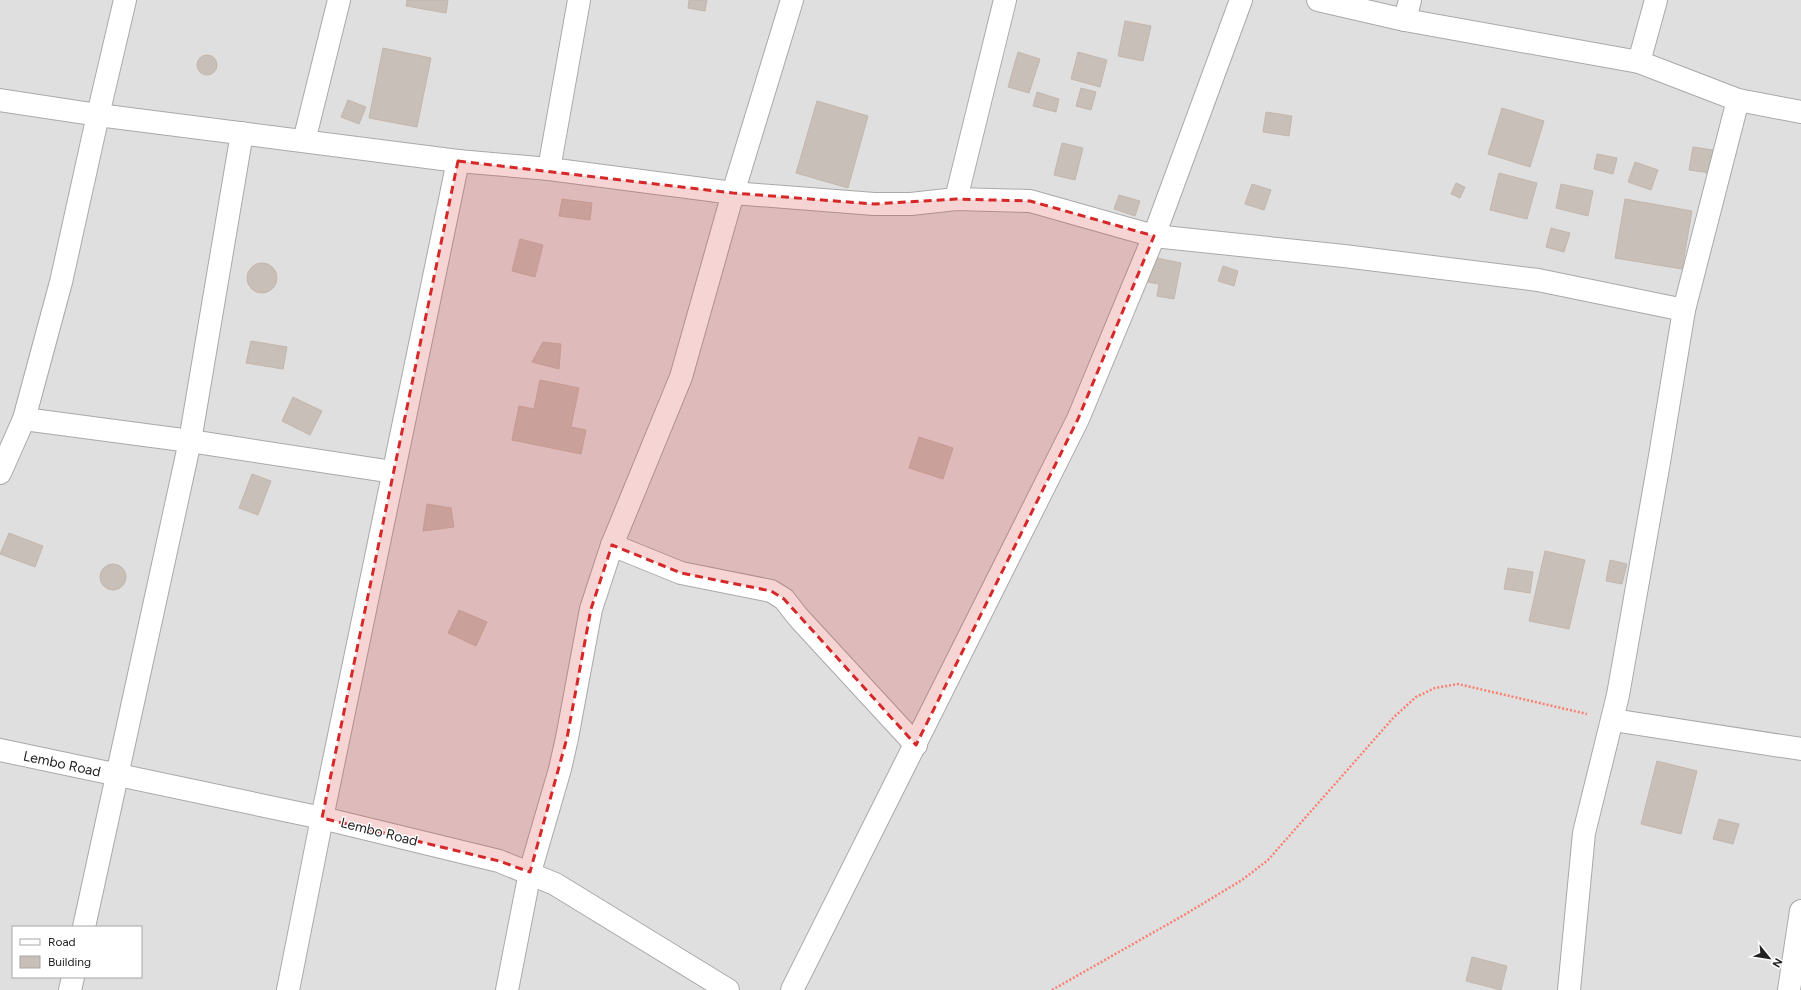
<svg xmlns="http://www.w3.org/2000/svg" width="1801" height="990" font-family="Figtree,sans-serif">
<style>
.residential{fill:#e0dfdf;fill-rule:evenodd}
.building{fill:#c7bfb8;stroke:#c4b6ab}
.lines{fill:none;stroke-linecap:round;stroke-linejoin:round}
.minor-casing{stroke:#a9a9a9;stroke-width:24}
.path{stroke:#fa8072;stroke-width:2.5;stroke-dasharray:2 2;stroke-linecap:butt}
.minor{stroke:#fff;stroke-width:22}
.marked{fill:#d62828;fill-opacity:0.2;stroke:#d62828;stroke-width:3;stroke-dasharray:8 5;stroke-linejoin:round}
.labels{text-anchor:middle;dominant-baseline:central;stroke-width:3;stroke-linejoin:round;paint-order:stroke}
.street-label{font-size:14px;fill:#222;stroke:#fff}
</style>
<rect width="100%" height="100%" fill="#f2efe9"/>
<path class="residential" d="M0,0H1801V990H0ZM13,927H141V977H13Z"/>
<g class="building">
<polygon points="407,0 448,0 446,13 406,6"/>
<polygon points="689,0 707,0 705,11 688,8"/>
<polygon points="1125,21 1151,26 1143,61 1118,56"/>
<polygon points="383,48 431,58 417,127 369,118"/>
<polygon points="1018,52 1040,59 1029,93 1008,87"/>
<polygon points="1078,52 1107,60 1100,87 1071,79"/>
<circle cx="207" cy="65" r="10"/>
<polygon points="1081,88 1096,92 1091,110 1076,106"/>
<polygon points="1037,92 1059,99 1056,112 1033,106"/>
<polygon points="348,100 366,107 359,124 341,117"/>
<polygon points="817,101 868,116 848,188 796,173"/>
<polygon points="1502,108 1544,121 1530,167 1488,154"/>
<polygon points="1266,112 1292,116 1289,136 1263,132"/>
<polygon points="1062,143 1083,148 1075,180 1054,175"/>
<polygon points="1693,147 1713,150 1710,173 1689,170"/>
<polygon points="1597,154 1617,158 1613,174 1594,169"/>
<polygon points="1635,162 1658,170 1651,190 1628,182"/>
<polygon points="1499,173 1537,183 1527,219 1490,210"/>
<polygon points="1456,183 1465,187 1460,198 1451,194"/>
<polygon points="1252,184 1271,190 1264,210 1245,204"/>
<polygon points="1561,184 1593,191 1588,216 1556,208"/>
<polygon points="1119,195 1140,201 1135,216 1114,209"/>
<polygon points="562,199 592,203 590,220 559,216"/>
<polygon points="1625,199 1692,211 1682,269 1615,258"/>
<polygon points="1551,228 1570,233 1564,252 1546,247"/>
<polygon points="520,239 543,245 535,277 512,271"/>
<polygon points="1152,257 1181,263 1174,299 1157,296 1159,284 1147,282"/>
<circle cx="262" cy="278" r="15"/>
<polygon points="1223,266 1238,271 1234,286 1218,281"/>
<polygon points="251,341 287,347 283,369 246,363"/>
<polygon points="543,342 561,344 559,369 532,362"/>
<polygon points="540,380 579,388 571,427 586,430 581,454 512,440 519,406 534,409"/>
<polygon points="293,397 322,411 310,435 282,421"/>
<polygon points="919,437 953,448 943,479 909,468"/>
<polygon points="252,474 271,481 258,515 239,508"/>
<polygon points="427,504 451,508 454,527 423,531"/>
<polygon points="9,533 43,546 35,567 0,554"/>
<polygon points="1545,551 1585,560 1569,629 1529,621"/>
<polygon points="1610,560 1627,564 1622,584 1606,581"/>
<circle cx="113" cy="577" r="13"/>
<polygon points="1508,568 1533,572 1530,593 1504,589"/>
<polygon points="459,610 487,622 476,646 448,633"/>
<polygon points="1657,761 1697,771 1681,834 1641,824"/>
<polygon points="1719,819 1739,824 1733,844 1713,839"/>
<polygon points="1472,957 1507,966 1501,990 1466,981"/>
</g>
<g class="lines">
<defs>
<g id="minor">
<polyline points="1318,0 1405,20 1639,62 1738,100 1801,112"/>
<polyline points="1405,20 1410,0"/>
<polyline points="1639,62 1656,0"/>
<polyline points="0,100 98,115 458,161 549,169 733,193 874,204 911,204 956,199 1030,201 1154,236 1344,256 1538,280 1684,310"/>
<polyline points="304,141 339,0"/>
<polyline points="549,169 579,0"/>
<polyline points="956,199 1005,0"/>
<polyline points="24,419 190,441 393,472"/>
<polyline points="0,473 24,419 61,282 98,115 125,0"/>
<polyline points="612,545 681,573 771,591 784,599 798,617 916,745"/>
<polyline points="1613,720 1801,749"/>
<polyline points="0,750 322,818 499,861 555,884 728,990"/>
<polyline points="84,927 190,441 242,133"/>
<polyline points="70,990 73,977"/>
<polyline points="288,990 322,818 458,161"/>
<polyline points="507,990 530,872 560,769 567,738 591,609 612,545 681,377 733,193 792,0"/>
<polyline points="792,990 1078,419 1154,236 1241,0"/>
<polyline points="1569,990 1584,833 1618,695 1659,462 1684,310 1738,100"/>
<polyline points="1789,990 1801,911"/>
</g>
</defs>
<use href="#minor" class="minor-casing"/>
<polyline class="path" points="1052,990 1184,915 1242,880 1268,860 1394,717 1416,697 1435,688 1458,684 1587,714"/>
<use href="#minor" class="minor"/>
</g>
<path class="marked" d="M458,161L733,193L874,204L956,199L1030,201L1154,236L1078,419L916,745L784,599L771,591L681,573L612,545L591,609L567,738L530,872L499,861L322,818Z"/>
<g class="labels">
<g class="street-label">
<text transform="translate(62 764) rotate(12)">Lembo Road</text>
<text transform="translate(379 832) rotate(14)">Lembo Road</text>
</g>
</g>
<rect x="12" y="926" width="130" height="52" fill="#ffffff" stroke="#a7a7a7"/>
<rect x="20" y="939" width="20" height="6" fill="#ffffff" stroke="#a7a7a7"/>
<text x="48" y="946" font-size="12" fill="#222222">Road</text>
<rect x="20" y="956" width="20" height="12" fill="#c7bfb8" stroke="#a7a7a7"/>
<text x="48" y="966" font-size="12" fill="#222222">Building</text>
<g transform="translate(1769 958) rotate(120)" stroke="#ffffff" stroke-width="3" paint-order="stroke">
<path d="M0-3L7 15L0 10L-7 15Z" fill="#222222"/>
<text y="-6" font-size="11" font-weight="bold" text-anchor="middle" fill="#222222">N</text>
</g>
</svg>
